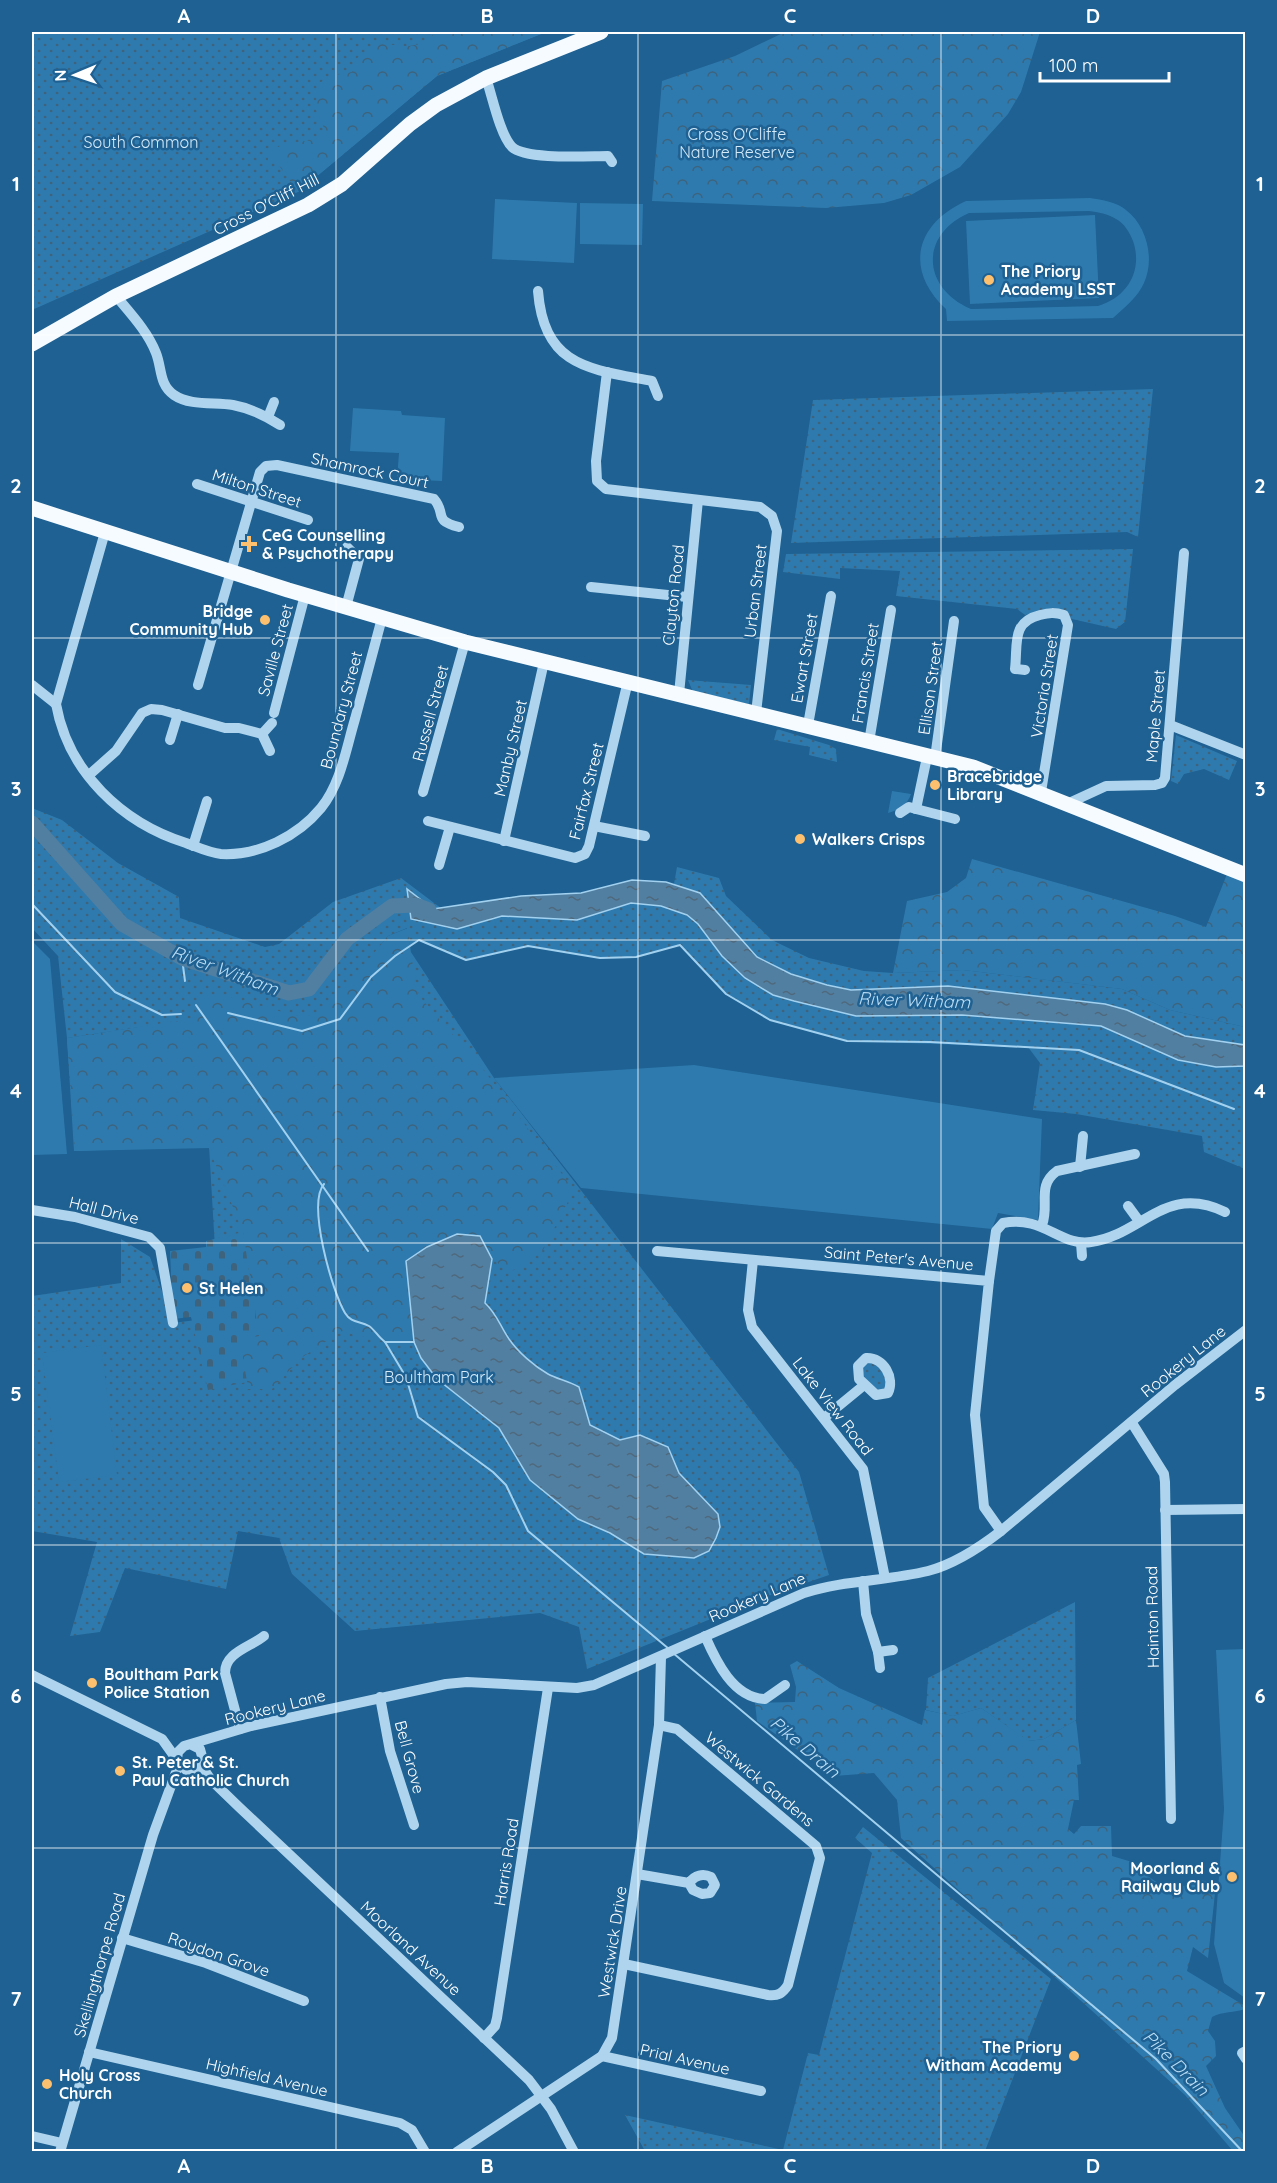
<svg xmlns="http://www.w3.org/2000/svg" width="1277" height="2183" font-family="Quicksand,sans-serif">
<style>
.grass{fill:url(#grass-dots)}
.forest{fill:url(#forest-crowns)}
.cemetery{fill:url(#cemetery-stones)}
.garden{fill:#2e7aae;fill-rule:evenodd}
.water{fill:url(#water-ripples);stroke:#a2d1f0;stroke-width:1.5}
.lines{fill:none;stroke-linecap:round;stroke-linejoin:round}
.stream{stroke:#a2d1f0;stroke-width:2}
.river{stroke:#517fa1;stroke-width:15}
.minor{stroke:#afd4ee;stroke-width:10}
.major{stroke:#f6fbff;stroke-width:15}
.grid{fill:none;stroke:#fff;stroke-width:1.5;stroke-opacity:0.55}
.poi-dot{fill:#fdc06e;stroke:#1e6192;stroke-width:2}
.labels{text-anchor:middle;dominant-baseline:central;stroke-width:5;stroke-linejoin:round;paint-order:stroke}
.park-label{font-size:16px;fill:#d5ebfa;stroke:#1e6192}
.street-label{font-size:16px;fill:#fff;stroke:#1e6192}
.poi-label{font-size:16px;font-weight:bold;fill:#fff;stroke:#1e6192;text-anchor:start}
.water-label{font-size:18px;font-style:italic;fill:#bbddf5;stroke:#1e6192}
.neatline{fill:none;stroke:#fff;stroke-width:2}
.grid-label{font-size:20px;text-anchor:middle;font-weight:bold;fill:#fff}
</style>
<defs>
<pattern id="grass-dots" width="8" height="8" patternUnits="userSpaceOnUse" patternTransform="scale(1.5)"><rect width="8" height="8" fill="#2e7aae"/><path d="M2 2h.1M6 6h.1" fill="none" stroke="#3d637d" stroke-width="1.8" stroke-linecap="round"/></pattern>
<pattern id="forest-crowns" width="20" height="18" patternUnits="userSpaceOnUse" patternTransform="scale(1.5)"><rect width="20" height="18" fill="#2e7aae"/><path d="M2 6a3 3 0 1 1 6 0M12 15a3 3 0 1 1 6 0" fill="none" stroke="#3d637d"/></pattern>
<pattern id="cemetery-stones" width="16" height="16" patternUnits="userSpaceOnUse" patternTransform="scale(1.5)"><rect width="16" height="16" fill="#2e7aae"/><path d="M2 7V4a2 2 0 0 1 4 0v3zM10 15v-3a2 2 0 0 1 4 0v3z" fill="#3d637d"/></pattern>
<pattern id="water-ripples" width="26" height="14" patternUnits="userSpaceOnUse" patternTransform="scale(1.5)"><rect width="26" height="14" fill="#517fa1"/><path d="M2 4q2-2 4 0t4 0M15 11q2-2 4 0t4 0" fill="none" stroke="#4f687b"/></pattern>
</defs>
<rect width="100%" height="100%" fill="#1e6192"/>
<g class="grass">
<polygon points="32,32 546,32 437,76 298,192 32,310"/>
<polygon points="1153,389 1138,537 1127,532 791,543 813,400"/>
<polygon points="1133,549 1125,622 1116,629 1072,619 1054,608 1025,615 1017,609 896,596 900,571 840,568 840,579 783,572 786,554"/>
<polygon points="688,680 751,685 749,704 693,692"/>
<polygon points="777,729 829,745 836,749 837,762 809,755 810,747 774,740"/>
<polygon points="1176,735 1237,761 1229,780 1204,769 1184,774 1178,784 1171,781"/>
<polygon points="32,808 62,820 118,863 179,897 180,918 265,947 279,944 333,902 401,878 458,921 672,895 677,867 719,878 726,896 772,940 809,958 864,971 893,973 963,970 1122,989 1170,1010 1245,1027 1245,1169 1204,1152 1202,1136 1076,1114 1033,1110 1040,1063 1028,1047 847,1041 770,1020 726,994 680,945 636,957 600,958 528,946 466,960 419,940 410,946 407,928 388,936 379,947 399,934 494,1078 799,1472 829,1575 765,1597 587,1669 579,1627 540,1613 355,1631 292,1574 279,1538 238,1531 226,1589 125,1568 100,1632 70,1636 97,1542 32,1531 32,1296 121,1283 121,1239 150,1257 173,1323 219,1317 209,1146 74,1151 67,1039 153,1025 67,1038 58,956 32,928"/>
<polygon points="872,1362 883,1371 887,1388 882,1391 867,1385 861,1366"/>
<polygon points="1075,1602 1076,1720 1044,1739 1028,1741 981,1708 953,1716 926,1710 928,1678"/>
<polygon points="863,1827 1051,1979 985,2151 645,2151 625,2115 783,2150 808,2053 819,2055 872,1853 855,1838"/>
</g>
<g class="forest">
<path d="M435,32H546L437,76L298,192L278,164L268,160V152L284,144L320,139L324,128L316,109L317,84L335,75L352,72L358,57L382,43C401,47 422,50 435,32Z"/>
<polygon points="785,32 1040,32 1021,92 1008,114 960,167 911,195 884,203 826,208 652,201 662,81 735,56"/>
<polygon points="972,859 1175,916 1206,927 1229,869 1245,873 1245,1027 1170,1010 1122,989 963,970 893,973 907,901 947,892 966,878"/>
<polygon points="408,928 415,987 421,998 486,1073 574,1190 542,1252 510,1272 492,1259 480,1236 406,1261 414,1342 385,1342 342,1331 301,1358 272,1389 246,1389 247,1382 240,1340 259,1335 243,1232 209,1148 75,1151 67,1038 197,1018 202,996 229,997 297,1016 315,1016 332,1004 388,936"/>
<path d="M797,1661L839,1688L922,1725L925,1710L953,1716L981,1708L1029,1741L1044,1739L1076,1720L1081,1764L1077,1765L1079,1800H1074L1068,1829L1074,1834L1081,1826H1111L1112,1856L1142,1865L1141,1870C1161,1889 1171,1888 1197,1884V1879L1216,1884L1208,1958L1193,1947L1187,1971L1245,2006V2009C1234,2013 1223,2011 1212,2017L1208,2031L1215,2041L1216,2056L1206,2066L1225,2108L1245,2137V2151H1233L1185,2095L901,1838L897,1800L874,1773L834,1776L757,1721L755,1703L795,1702L796,1687L790,1665Z"/>
</g>
<polygon class="cemetery" points="243,1232 259,1336 240,1340 247,1382 208,1390 191,1317 173,1319 170,1251 206,1247 206,1241"/>
<g class="garden">
<path d="M1090,198C1102,200 1117,202 1126,210C1147,226 1155,259 1144,283C1138,297 1124,308 1113,318L947,321L946,309C904,270 915,224 966,201ZM1089,211C1098,212 1108,214 1116,219C1124,223 1130,233 1133,241C1143,270 1128,297 1098,306L971,309C922,288 919,235 969,213Z"/>
<polygon points="495,199 577,203 574,263 492,259"/>
<polygon points="580,203 643,204 642,245 580,244"/>
<polygon points="1095,215 1099,298 970,304 966,221"/>
<polygon points="353,408 401,411 402,415 445,418 442,481 397,479 399,453 350,451"/>
<path d="M892,791L911,794C908,804 899,810 888,813Z"/>
<polygon points="32,941 50,959 67,1154 32,1155"/>
<polygon points="694,1065 1042,1119 1038,1220 998,1213 992,1229 581,1188 494,1078"/>
<polygon points="101,1345 117,1475 59,1482 42,1353"/>
<polygon points="1245,1649 1246,1649 1245,1998 1224,1983 1214,1944 1224,1809 1216,1650"/>
</g>
<g class="water">
<polygon points="632,880 666,882 700,893 757,957 791,974 827,985 851,990 948,986 1105,1004 1127,1010 1185,1036 1245,1045 1245,1066 1216,1067 1178,1060 1101,1026 962,1015 856,1016 794,1001 773,995 745,978 722,956 698,924 687,915 661,906 631,903 577,920 502,916 457,929 411,919 407,889 433,909 521,896 581,893"/>
<path d="M457,1234L480,1236L492,1259L485,1303C497,1314 500,1326 509,1339C518,1352 534,1366 548,1374C557,1379 569,1381 579,1387L590,1425L620,1440L640,1435L668,1447L679,1473L718,1514L720,1527L716,1538L709,1551L694,1558L644,1554L610,1533L578,1519L530,1480L499,1428L437,1379L421,1358L414,1342L406,1261L427,1247Z"/>
</g>
<g class="lines">
<g class="stream">
<polyline points="32,904 115,992 162,1015 181,1014"/>
<polyline points="182,958 185,981"/>
<polyline points="196,1005 368,1251"/>
<polyline points="228,1013 302,1031 340,1019 371,977 395,956 419,940 466,960 528,946 600,958 636,957 680,945 726,994 770,1020 847,1041 930,1042 1079,1050 1234,1109"/>
<path d="M324,1184C307,1204 332,1291 345,1313C351,1323 360,1321 369,1326C374,1329 379,1338 385,1342H414"/>
<polyline points="385,1342 406,1377 418,1417 493,1472 506,1485 528,1531 669,1649"/>
<polyline points="673,1653 1156,2059 1243,2152"/>
</g>
<polyline class="river" points="32,823 122,924 182,958 289,993 309,989 347,939 392,906 416,905 429,910"/>
<g class="minor">
<path d="M486,78C492,95 500,135 512,147C526,160 587,156 608,156L612,162"/>
<path d="M538,291C544,367 589,369 652,381L658,396"/>
<path d="M116,296C131,314 148,332 156,353C162,368 159,385 174,395C190,406 214,402 233,405C249,408 266,416 280,425"/>
<polyline points="607,372 596,461 597,481 606,489 760,507 772,516 777,531 756,713"/>
<polyline points="268,417 274,402"/>
<polyline points="197,484 308,520"/>
<path d="M105,532L56,704C68,772 122,823 186,843C197,847 210,853 221,854C259,856 298,836 321,808C341,783 346,749 355,719C364,685 373,652 382,618"/>
<polyline points="591,587 687,597"/>
<polyline points="346,607 359,559 347,547"/>
<path d="M1025,670L1015,669C1018,644 1011,622 1040,615C1049,613 1054,612 1064,615L1068,625L1041,792"/>
<polyline points="32,685 56,704"/>
<path d="M198,685L260,472L266,466L277,465L434,499C447,514 432,520 459,527"/>
<polyline points="679,694 698,500"/>
<polyline points="274,713 305,595"/>
<polyline points="808,725 831,596"/>
<polyline points="1170,725 1246,755"/>
<polyline points="262,734 272,723"/>
<polyline points="170,740 178,714"/>
<polyline points="869,742 891,610"/>
<polyline points="927,757 916,809 955,819"/>
<polyline points="935,758 954,621"/>
<polyline points="89,775 116,751 142,713 151,709 162,710 225,728 239,728 262,734 270,751"/>
<polyline points="423,792 465,642"/>
<polyline points="1069,803 1106,786 1155,785 1162,783 1165,778 1184,553"/>
<polyline points="900,813 909,807 916,809"/>
<polyline points="428,821 575,858 585,854 589,846 628,681"/>
<polyline points="594,826 645,836"/>
<polyline points="504,841 544,662"/>
<polyline points="193,846 207,801"/>
<polyline points="439,865 450,827"/>
<polyline points="1080,1167 1083,1136"/>
<polyline points="1128,1206 1139,1221"/>
<polyline points="32,1210 75,1217 149,1237 160,1248 173,1323"/>
<path d="M1042,1225C1050,1205 1036,1186 1057,1171L1135,1154"/>
<polyline points="1081,1243 1082,1256"/>
<polyline points="657,1251 989,1281 975,1415 984,1507 1001,1531"/>
<polyline points="753,1260 748,1310 752,1327 863,1469 885,1578"/>
<path d="M989,1281L996,1231L1003,1223C1043,1215 1061,1247 1091,1242C1142,1235 1165,1183 1225,1212"/>
<path d="M866,1358C884,1357 895,1378 888,1393L876,1395L859,1379L858,1366Z"/>
<polyline points="824,1418 863,1386"/>
<polyline points="1132,1423 1164,1474 1165,1482 1171,1819"/>
<polyline points="1165,1510 1246,1509"/>
<polyline points="863,1581 866,1614 878,1652 893,1650"/>
<path d="M705,1636C716,1661 733,1698 765,1699L785,1685"/>
<polyline points="878,1652 880,1668"/>
<polyline points="32,1675 162,1739 177,1760"/>
<polyline points="380,1697 390,1751 414,1825"/>
<path d="M240,1729L225,1673C225,1652 251,1647 264,1636"/>
<path d="M192,1745L200,1749L203,1760L198,1768L186,1770L177,1760L178,1752L184,1746L251,1726L446,1684L467,1682L577,1688L594,1685L804,1593C844,1580 887,1581 928,1571C955,1564 979,1548 1001,1531L1175,1385L1246,1330"/>
<polyline points="201,1765 211,1780 239,1807 529,2080 551,2109 574,2152"/>
<path d="M637,1874L689,1883C695,1875 703,1873 711,1877L715,1885L710,1893L702,1894L693,1890L689,1883"/>
<polyline points="122,1938 206,1963 304,2001"/>
<path d="M624,1964L768,1995C778,1996 782,1994 788,1985L820,1858L816,1846L677,1729L659,1725"/>
<polyline points="484,2038 495,2026 497,2018 548,1688"/>
<polyline points="1246,2051 1242,2053 1246,2059"/>
<polyline points="89,2052 400,2123 412,2130 425,2152"/>
<polyline points="602,2056 761,2091"/>
<polyline points="32,2136 62,2143"/>
<polyline points="60,2152 153,1835 179,1764"/>
<polyline points="457,2152 602,2056 612,2038 659,1725 661,1657"/>
</g>
<g class="major">
<polyline points="32,344 116,296 308,205 342,184 410,124 436,105 486,78 601,32"/>
<polyline points="32,508 288,590 465,642 973,767 1246,875"/>
</g>
</g>
<path class="grid" d="M336,32V2152M638,32V2152M941,32V2152M32,335H1246M32,638H1246M32,940H1246M32,1243H1246M32,1545H1246M32,1848H1246"/>
<g class="poi-dot">
<circle cx="989" cy="280" r="6"/>
<path d="M246 535h6v6h6v6h-6v6h-6v-6h-6v-6h6z"/>
<circle cx="265" cy="620" r="6"/>
<circle cx="935" cy="785" r="6"/>
<circle cx="800" cy="839" r="6"/>
<circle cx="187" cy="1288" r="6"/>
<circle cx="92" cy="1683" r="6"/>
<circle cx="120" cy="1771" r="6"/>
<circle cx="1232" cy="1877" r="6"/>
<circle cx="1074" cy="2056" r="6"/>
<circle cx="47" cy="2084" r="6"/>
</g>
<g class="labels">
<g class="park-label">
<text x="737" y="134">Cross O'Cliffe<tspan x="737" dy="18">Nature Reserve</tspan></text>
<text x="141" y="142">South Common</text>
<text x="439" y="1377">Boultham Park</text>
</g>
<g class="street-label">
<text transform="translate(266 204) rotate(-27)">Cross O'Cliff Hill</text>
<text transform="translate(370 470) rotate(12)">Shamrock Court</text>
<text transform="translate(257 488) rotate(18)">Milton Street</text>
<text transform="translate(755 591) rotate(-83)">Urban Street</text>
<text transform="translate(673 595) rotate(-84)">Clayton Road</text>
<text transform="translate(275 650) rotate(-75)">Saville Street</text>
<text transform="translate(804 658) rotate(-80)">Ewart Street</text>
<text transform="translate(865 673) rotate(-81)">Francis Street</text>
<text transform="translate(1044 686) rotate(-81)">Victoria Street</text>
<text transform="translate(930 688) rotate(-82)">Ellison Street</text>
<text transform="translate(341 710) rotate(-75)">Boundary Street</text>
<text transform="translate(430 713) rotate(-75)">Russell Street</text>
<text transform="translate(1155 716) rotate(-85)">Maple Street</text>
<text transform="translate(510 748) rotate(-77)">Manby Street</text>
<text transform="translate(586 791) rotate(-76)">Fairfax Street</text>
<text transform="translate(104 1210) rotate(14)">Hall Drive</text>
<text transform="translate(899 1258) rotate(5)">Saint Peter's Avenue</text>
<text transform="translate(1183 1361) rotate(-39)">Rookery Lane</text>
<text transform="translate(833 1406) rotate(52)">Lake View Road</text>
<text transform="translate(757 1597) rotate(-23)">Rookery Lane</text>
<text transform="translate(1152 1617) rotate(-91)">Hainton Road</text>
<text transform="translate(275 1707) rotate(-14)">Rookery Lane</text>
<text transform="translate(410 1757) rotate(75)">Bell Grove</text>
<text transform="translate(760 1779) rotate(40)">Westwick Gardens</text>
<text transform="translate(506 1862) rotate(-81)">Harris Road</text>
<text transform="translate(612 1942) rotate(-81)">Westwick Drive</text>
<text transform="translate(411 1948) rotate(43)">Moorland Avenue</text>
<text transform="translate(219 1954) rotate(19)">Roydon Grove</text>
<text transform="translate(99 1965) rotate(-74)">Skellingthorpe Road</text>
<text transform="translate(685 2059) rotate(13)">Prial Avenue</text>
<text transform="translate(267 2077) rotate(13)">Highfield Avenue</text>
</g>
<g class="poi-label">
<text x="1001" y="271">The Priory<tspan x="1001" dy="18">Academy LSST</tspan></text>
<text x="262" y="535">CeG Counselling<tspan x="262" dy="18">&amp; Psychotherapy</tspan></text>
<text x="253" y="611" text-anchor="end">Bridge<tspan x="253" dy="18">Community Hub</tspan></text>
<text x="947" y="776">Bracebridge<tspan x="947" dy="18">Library</tspan></text>
<text x="812" y="839">Walkers Crisps</text>
<text x="199" y="1288">St Helen</text>
<text x="104" y="1674">Boultham Park<tspan x="104" dy="18">Police Station</tspan></text>
<text x="132" y="1762">St. Peter &amp; St.<tspan x="132" dy="18">Paul Catholic Church</tspan></text>
<text x="1220" y="1868" text-anchor="end">Moorland &amp;<tspan x="1220" dy="18">Railway Club</tspan></text>
<text x="1062" y="2047" text-anchor="end">The Priory<tspan x="1062" dy="18">Witham Academy</tspan></text>
<text x="59" y="2075">Holy Cross<tspan x="59" dy="18">Church</tspan></text>
</g>
<g class="water-label">
<text transform="translate(225 970) rotate(20)">River Witham</text>
<text transform="translate(914 1000) rotate(2)">River Witham</text>
<text transform="translate(805 1747) rotate(40)">Pike Drain</text>
<text transform="translate(1176 2063) rotate(45)">Pike Drain</text>
</g>
</g>
<rect width="1277" height="2183" fill="none" stroke="#1e6192" stroke-width="66"/>
<g transform="translate(75 75) rotate(268)" stroke="#1e6192" stroke-width="4.5" paint-order="stroke">
<path d="M0-4.5L10 22L0 15L-10 22Z" fill="#ffffff"/>
<text y="-9" font-size="16" font-weight="bold" text-anchor="middle" fill="#ffffff">N</text>
</g>
<path d="M1040 72v9h129v-9" fill="none" stroke="#ffffff" stroke-width="3"/>
<text x="1049" y="72" font-size="18" fill="#ffffff" stroke="#1e6192" stroke-width="4.5" paint-order="stroke">100 m</text>
<rect x="33" y="33" width="1211" height="2117" class="neatline"/>
<g class="grid-label">
<text x="184" y="23">A</text>
<text x="487" y="23">B</text>
<text x="790" y="23">C</text>
<text x="1093" y="23">D</text>
<text x="16" y="191">1</text>
<text x="1260" y="191">1</text>
<text x="16" y="493">2</text>
<text x="1260" y="493">2</text>
<text x="16" y="796">3</text>
<text x="1260" y="796">3</text>
<text x="16" y="1098">4</text>
<text x="1260" y="1098">4</text>
<text x="16" y="1401">5</text>
<text x="1260" y="1401">5</text>
<text x="16" y="1703">6</text>
<text x="1260" y="1703">6</text>
<text x="16" y="2006">7</text>
<text x="1260" y="2006">7</text>
<text x="184" y="2173">A</text>
<text x="487" y="2173">B</text>
<text x="790" y="2173">C</text>
<text x="1093" y="2173">D</text>
</g>
</svg>
